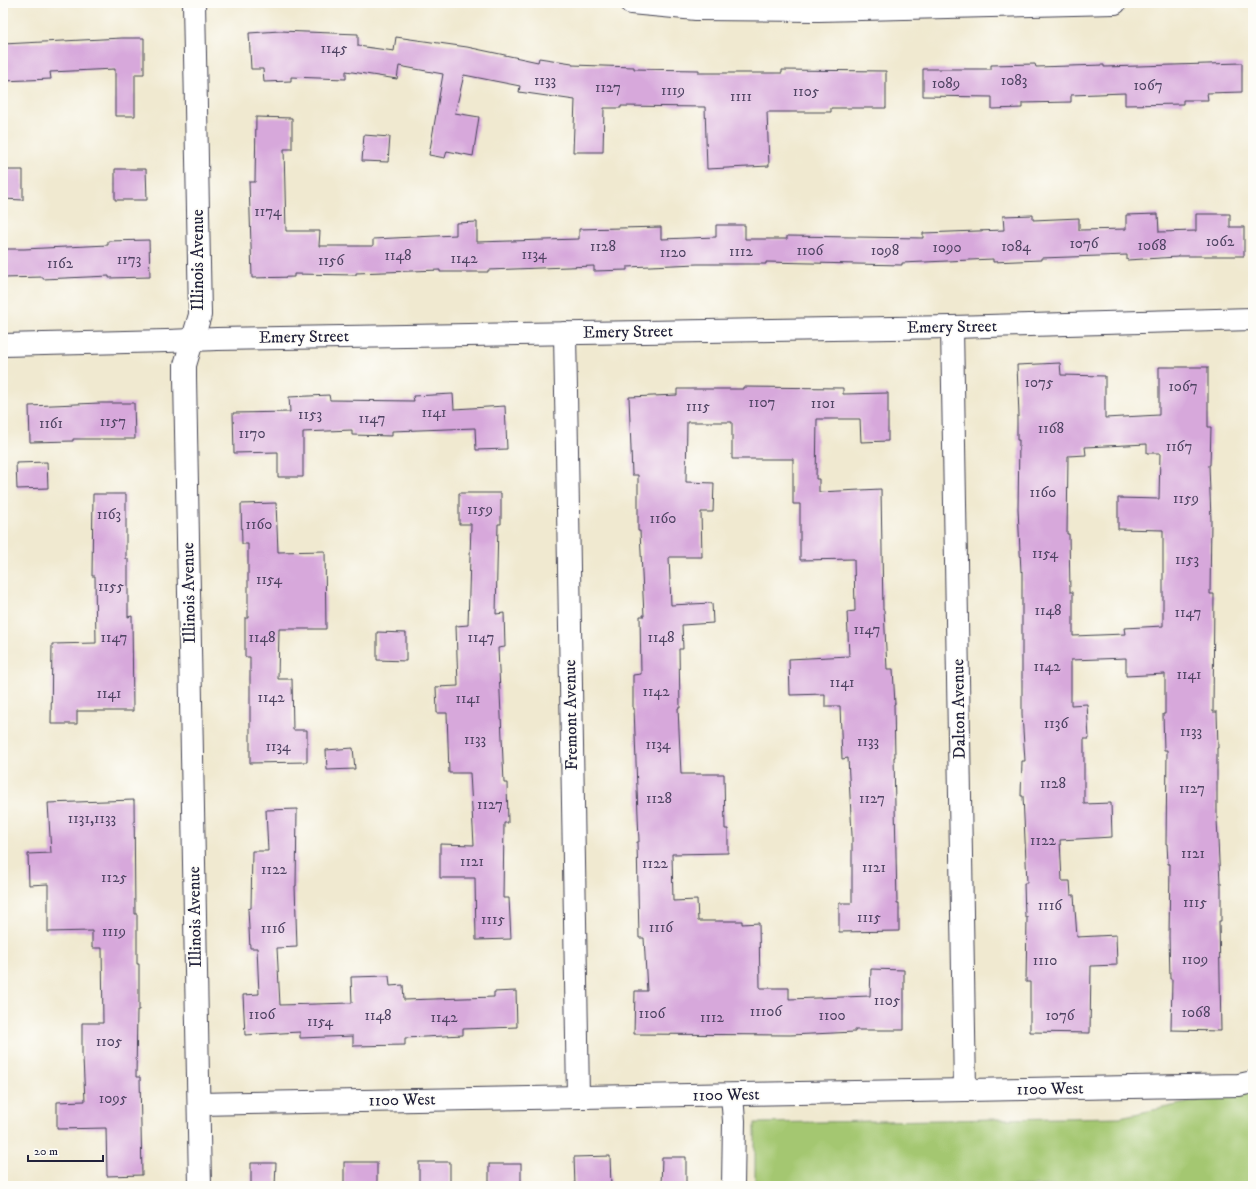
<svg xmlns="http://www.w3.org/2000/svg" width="1256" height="1189" font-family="'IM FELL DW Pica',serif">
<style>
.green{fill:#a4c771;stroke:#637456}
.building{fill:#d7a8db;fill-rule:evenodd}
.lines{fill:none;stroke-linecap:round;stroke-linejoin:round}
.minor-casing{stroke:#414051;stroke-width:24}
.minor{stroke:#fff;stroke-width:22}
.labels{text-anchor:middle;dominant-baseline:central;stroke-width:3.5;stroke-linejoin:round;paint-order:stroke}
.number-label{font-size:15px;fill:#4f4463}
.street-label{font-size:17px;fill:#22223b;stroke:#fdfcf7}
</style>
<rect width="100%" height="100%" fill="#fdfcf7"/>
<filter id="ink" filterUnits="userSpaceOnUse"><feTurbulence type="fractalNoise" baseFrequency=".025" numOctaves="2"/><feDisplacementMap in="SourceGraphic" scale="8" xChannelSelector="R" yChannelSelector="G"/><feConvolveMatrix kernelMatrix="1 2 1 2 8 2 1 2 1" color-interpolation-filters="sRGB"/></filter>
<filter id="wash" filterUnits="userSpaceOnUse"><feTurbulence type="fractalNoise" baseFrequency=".012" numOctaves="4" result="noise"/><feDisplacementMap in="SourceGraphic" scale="16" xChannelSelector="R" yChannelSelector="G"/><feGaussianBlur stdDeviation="0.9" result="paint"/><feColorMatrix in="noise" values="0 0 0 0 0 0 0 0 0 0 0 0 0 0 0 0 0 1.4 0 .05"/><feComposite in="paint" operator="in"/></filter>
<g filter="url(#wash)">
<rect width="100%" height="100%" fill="#f0e9d0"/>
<polygon class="green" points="1253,1089 1253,1186 755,1186 755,1123 1120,1117"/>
<g id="blocks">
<g class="building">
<polygon points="280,31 358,34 358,46 394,51 396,37 467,47 538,62 539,58 572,63 572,65 634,67 634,69 699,70 699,73 782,73 782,70 886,71 886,108 831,108 831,112 767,112 769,166 707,169 705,107 621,106 621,108 604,108 603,152 573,152 575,100 519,92 520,86 464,75 455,113 479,117 473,156 447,151 445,158 429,155 443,74 399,66 397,79 346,71 346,79 291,77 291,81 264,82 263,69 251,69 249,33"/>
<polygon points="122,38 144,38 144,74 135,74 135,116 115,116 115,69 50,72 51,79 3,81 3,44"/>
<polygon points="1242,63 1242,92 1207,93 1208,100 1183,100 1183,104 1125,105 1125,93 1071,95 1071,102 1022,103 1022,108 992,109 992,97 923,96 923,69 991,69 991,65 1035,64 1036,67 1104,65 1104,67"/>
<polygon points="256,117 292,118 292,149 284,149 286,231 320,231 319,246 373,246 373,239 456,235 456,223 477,222 477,242 579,239 579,229 661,227 661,239 716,237 716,225 745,225 745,239 787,239 787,236 923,238 923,233 1004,230 1003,216 1033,215 1033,220 1079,218 1079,230 1126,229 1126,215 1158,214 1159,232 1196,231 1196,214 1230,214 1230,227 1244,227 1244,256 1178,256 1178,257 1127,260 1127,255 1041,258 1041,260 993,262 993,259 902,263 902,265 766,262 766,264 697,264 627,267 627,270 594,271 594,266 488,270 488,272 440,272 440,270 356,273 356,275 294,274 294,277 252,278 249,182 255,182"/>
<polygon points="364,135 390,137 388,162 362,161"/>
<polygon points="115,169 146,169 147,200 115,200"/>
<polygon points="3,170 23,170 23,200 3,199"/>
<polygon points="149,240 150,277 109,278 109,276 43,279 43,277 3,278 3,249 24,249 108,245 108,241"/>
<path d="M1060,363L1061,375L1105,376V418L1159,415V367H1208V427H1211L1210,465H1209L1211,520L1210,594H1214L1213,712H1217L1218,748H1217V819L1220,883H1221V921H1219L1221,1031L1171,1030L1172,979H1170L1169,936L1170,864H1168L1167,844H1166L1167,750H1164L1163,714H1165V674L1126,676V658L1071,660V705L1087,704L1089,739H1084V804L1111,803L1112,837L1060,840L1062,881H1070L1071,895H1074L1077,937L1116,935L1117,965L1091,966L1090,1033L1030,1032V982H1026L1027,917H1025L1024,883H1027L1023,796H1021L1022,761H1025L1022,714V571L1021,572L1018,509L1019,440H1017V416H1019L1017,365ZM1147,444V453H1160L1159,499L1118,498V529L1163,530V626L1124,628L1125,634L1073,636V592H1070L1069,534H1067L1068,456L1086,455L1085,447Z"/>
<polygon points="743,387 843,388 843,394 888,393 888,441 861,442 860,419 817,419 816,479 819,479 819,492 881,489 883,610 884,610 887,669 893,669 895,704 894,704 895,757 894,757 897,903 899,903 899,931 839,932 839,903 852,903 852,835 848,758 842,759 840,706 825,706 825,694 790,695 789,659 849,656 847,612 855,611 854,559 800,560 800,504 793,504 793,459 732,459 732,422 687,422 686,482 714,483 713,512 701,512 702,557 669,557 671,605 712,603 713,623 682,625 683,649 679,649 680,708 678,708 681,774 724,774 725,829 728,829 728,853 672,854 673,901 697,900 698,921 742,921 742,924 759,923 760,988 789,988 789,999 870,996 871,969 904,970 904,1030 855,1030 855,1032 790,1035 634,1034 635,991 647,991 644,938 639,938 637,842 639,842 634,708 633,708 633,675 641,674 640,616 644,616 640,531 638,531 638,475 632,475 629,397 677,395 677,389 743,389"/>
<polygon points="453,394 454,409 505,406 507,449 476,450 475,428 392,431 392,436 352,435 352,430 303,432 303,477 278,477 278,452 234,453 233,413 290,412 289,397 329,395 330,400 414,401 413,396"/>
<polygon points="100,403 134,403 135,439 73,439 73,441 30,442 29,406"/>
<polygon points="47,462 48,488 17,489 16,463"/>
<polygon points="459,493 501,493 501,524 498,524 496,614 504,613 505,647 498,648 504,783 507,783 508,823 504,823 503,898 509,898 511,939 476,940 475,878 440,878 440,844 474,845 470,773 449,773 447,713 437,713 436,687 458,686 456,626 468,625 471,524 459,524"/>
<polygon points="93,494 126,494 126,559 128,559 128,617 132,616 133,711 77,711 77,724 51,724 52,644 96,643 95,576 92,576"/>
<polygon points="276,503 278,552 325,551 326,629 279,629 278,679 292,679 293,730 307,730 307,762 250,763 250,657 245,657 245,618 248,618 248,544 242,544 241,504"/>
<polygon points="377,632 406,633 406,661 377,660"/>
<polygon points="353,748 355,769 327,770 326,750"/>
<polygon points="134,800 135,914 137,914 137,964 139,964 139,1010 137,1010 136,1077 140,1077 142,1175 107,1176 106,1128 57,1129 57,1102 85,1101 83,1058 82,1058 82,1023 103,1023 102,948 92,948 92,931 48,932 48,884 29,885 28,854 51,853 48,803"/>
<polygon points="297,809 296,886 295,886 297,947 277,948 280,1005 352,1003 351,977 389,976 390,986 403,985 404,1000 494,997 494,992 516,991 517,1027 463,1029 463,1035 405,1038 405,1045 353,1046 353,1036 300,1038 300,1032 245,1035 243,995 259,994 257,948 250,948 248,909 251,908 252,851 268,851 266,810"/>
<polygon points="610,1156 611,1186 575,1186 574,1157"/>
<polygon points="662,1157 686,1157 686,1186 661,1186"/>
<rect x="344" y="1162" width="33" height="24"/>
<rect x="419" y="1162" width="31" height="24"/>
<polygon points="251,1163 276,1163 275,1186 251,1186"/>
<rect x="489" y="1164" width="32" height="22"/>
</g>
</g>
</g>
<g filter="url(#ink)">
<use href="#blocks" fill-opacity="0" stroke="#414051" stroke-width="1"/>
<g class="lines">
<defs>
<g id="minor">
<polyline points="194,3 200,315 185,365 185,377 200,1186"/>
<polyline points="631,3 696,9 818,10 1115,3"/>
<polyline points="952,327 965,1090"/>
<polyline points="565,333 578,1097"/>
<polyline points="3,345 167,341 217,339 952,327 1253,319"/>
<polyline points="732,1095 734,1121 733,1186"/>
<polyline points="199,1104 1239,1085 1253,1082"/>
</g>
</defs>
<use href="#minor" class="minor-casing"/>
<use href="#minor" class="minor"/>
</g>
</g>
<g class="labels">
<g class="number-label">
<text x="334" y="48">1145</text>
<text x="545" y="80">1133</text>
<text x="1014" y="80">1083</text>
<text x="946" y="83">1089</text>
<text x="1148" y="85">1067</text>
<text x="608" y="87">1127</text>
<text x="673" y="90">1119</text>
<text x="806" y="91">1105</text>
<text x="741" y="96">1111</text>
<text x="268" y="211">1174</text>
<text x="1220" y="241">1062</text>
<text x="1084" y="243">1076</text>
<text x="1152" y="245">1068</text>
<text x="603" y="246">1128</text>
<text x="1016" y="246">1084</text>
<text x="947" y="247">1090</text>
<text x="810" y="250">1106</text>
<text x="885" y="250">1098</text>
<text x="741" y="251">1112</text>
<text x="673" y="252">1120</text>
<text x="534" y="254">1134</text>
<text x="398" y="255">1148</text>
<text x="464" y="258">1142</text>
<text x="129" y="259">1173</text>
<text x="331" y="260">1156</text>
<text x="60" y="263">1162</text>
<text x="1039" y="382">1075</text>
<text x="1183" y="386">1067</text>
<text x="762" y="402">1107</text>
<text x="823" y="403">1101</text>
<text x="698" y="406">1115</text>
<text x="434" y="412">1141</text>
<text x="310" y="414">1153</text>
<text x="372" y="418">1147</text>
<text x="113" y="421">1157</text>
<text x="51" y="423">1161</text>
<text x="1051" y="428">1168</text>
<text x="252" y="433">1170</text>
<text x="1179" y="446">1167</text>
<text x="1043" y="492">1160</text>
<text x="1186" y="498">1159</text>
<text x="480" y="509">1159</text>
<text x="109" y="514">1163</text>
<text x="663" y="518">1160</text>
<text x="259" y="524">1160</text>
<text x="1045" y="553">1154</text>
<text x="1187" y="559">1153</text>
<text x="269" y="579">1154</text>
<text x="111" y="586">1155</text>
<text x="1048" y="610">1148</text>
<text x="1188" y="612">1147</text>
<text x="867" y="629">1147</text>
<text x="114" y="637">1147</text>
<text x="262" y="637">1148</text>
<text x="481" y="637">1147</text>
<text x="661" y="637">1148</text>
<text x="1047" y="666">1142</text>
<text x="1189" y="674">1141</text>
<text x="842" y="682">1141</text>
<text x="656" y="691">1142</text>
<text x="109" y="693">1141</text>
<text x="271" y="697">1142</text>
<text x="468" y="698">1141</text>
<text x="1056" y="723">1136</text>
<text x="1191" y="731">1133</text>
<text x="475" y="739">1133</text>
<text x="868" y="741">1133</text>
<text x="658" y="744">1134</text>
<text x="278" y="746">1134</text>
<text x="1053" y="783">1128</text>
<text x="1192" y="788">1127</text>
<text x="659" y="798">1128</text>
<text x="872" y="798">1127</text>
<text x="490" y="804">1127</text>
<text x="92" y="818">1131,1133</text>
<text x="1043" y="840">1122</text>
<text x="1193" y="853">1121</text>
<text x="472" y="861">1121</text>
<text x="655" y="863">1122</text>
<text x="874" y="867">1121</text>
<text x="274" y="869">1122</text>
<text x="114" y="877">1125</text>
<text x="1195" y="902">1115</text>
<text x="1050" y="905">1116</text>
<text x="869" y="917">1115</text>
<text x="493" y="919">1115</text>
<text x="661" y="927">1116</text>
<text x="273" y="928">1116</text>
<text x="114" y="931">1119</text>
<text x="1195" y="959">1109</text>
<text x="1045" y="960">1110</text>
<text x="887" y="1000">1105</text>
<text x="766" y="1011">11106</text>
<text x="1196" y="1012">1068</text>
<text x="652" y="1013">1106</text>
<text x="262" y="1014">1106</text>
<text x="378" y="1015">1148</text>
<text x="832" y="1015">1100</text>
<text x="1060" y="1015">1076</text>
<text x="444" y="1017">1142</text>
<text x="712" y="1017">1112</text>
<text x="320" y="1021">1154</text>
<text x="109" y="1041">1105</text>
<text x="113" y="1098">1095</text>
</g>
<g class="street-label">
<text transform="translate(198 260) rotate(-90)">Illinois Avenue</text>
<text transform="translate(952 327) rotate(-1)">Emery Street</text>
<text transform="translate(628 332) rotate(-1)">Emery Street</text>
<text transform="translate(304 337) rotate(-1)">Emery Street</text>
<text transform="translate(189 593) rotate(-91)">Illinois Avenue</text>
<text transform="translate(959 709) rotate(-91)">Dalton Avenue</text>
<text transform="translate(571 715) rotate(-91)">Fremont Avenue</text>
<text transform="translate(195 917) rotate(-91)">Illinois Avenue</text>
<text transform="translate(1050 1089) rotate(-1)">1100 West</text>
<text transform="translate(726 1095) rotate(-1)">1100 West</text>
<text transform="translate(402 1100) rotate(-1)">1100 West</text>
</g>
</g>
<rect width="1256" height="1189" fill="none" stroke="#fdfcf7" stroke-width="16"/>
<path d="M28 1155v6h75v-6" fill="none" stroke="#22223b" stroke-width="2"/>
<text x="34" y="1155" font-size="12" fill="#22223b" stroke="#fdfcf7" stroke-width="3" paint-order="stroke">20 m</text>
</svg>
